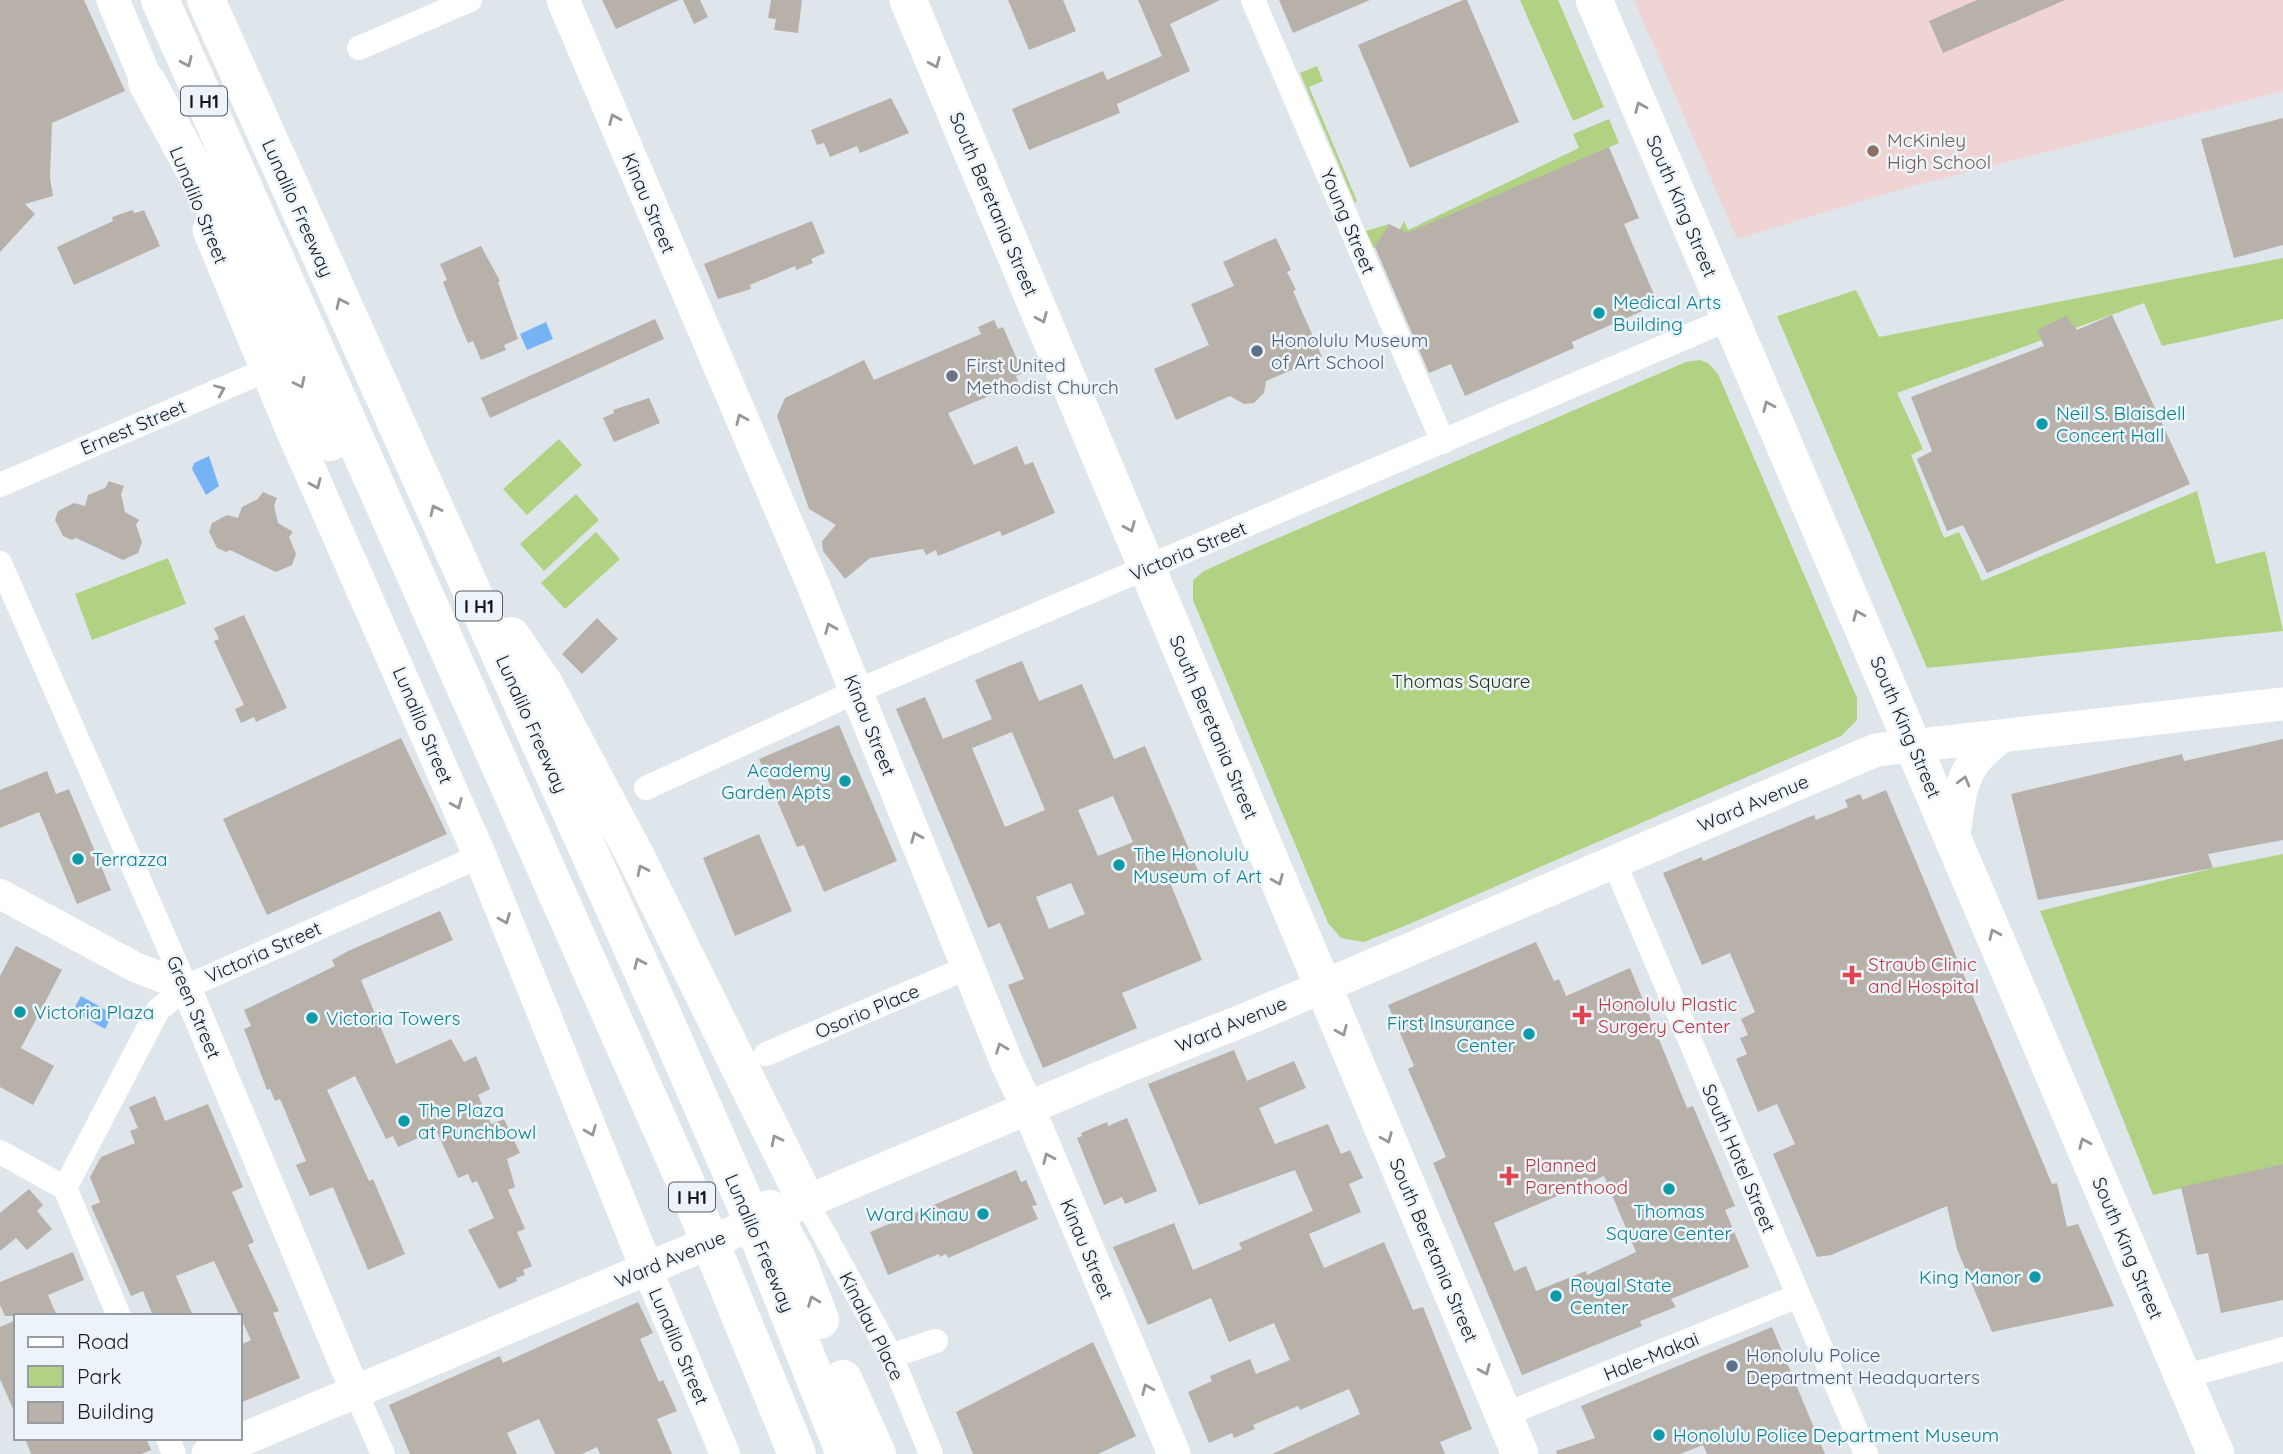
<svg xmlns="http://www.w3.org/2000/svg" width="2283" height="1454" font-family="Quicksand,sans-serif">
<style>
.education{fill:#efd4d3}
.green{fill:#b1d283}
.water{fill:#76b3f5}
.building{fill:#b7b1aa;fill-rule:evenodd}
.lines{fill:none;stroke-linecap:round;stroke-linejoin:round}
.minor{stroke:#fff;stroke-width:24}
.tertiary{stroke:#fff;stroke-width:30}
.secondary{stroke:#fff;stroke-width:33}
.primary{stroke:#fff;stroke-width:37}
.motorway{stroke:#fff;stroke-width:38}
.oneway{stroke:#969898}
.education-dot{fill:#8d6e63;stroke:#ecf4fa;stroke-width:2.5}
.culture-dot{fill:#0f9aa8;stroke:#ecf4fa;stroke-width:2.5}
.service-dot{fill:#5c6f8a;stroke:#ecf4fa;stroke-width:2.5}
.worship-dot{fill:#6b7280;stroke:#ecf4fa;stroke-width:2.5}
.health-dot{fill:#e0444e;stroke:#ecf4fa;stroke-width:2.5}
.labels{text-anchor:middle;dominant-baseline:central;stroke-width:5;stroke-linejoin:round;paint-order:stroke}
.shield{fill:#ecf4fa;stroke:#565b5e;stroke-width:2}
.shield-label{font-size:18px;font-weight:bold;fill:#16191b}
.education-label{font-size:19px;fill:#785e54;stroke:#ecf4fa;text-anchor:start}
.street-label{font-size:19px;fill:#16191b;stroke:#ecf4fa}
.culture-label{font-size:19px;fill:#0d838f;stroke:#ecf4fa;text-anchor:start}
.service-label{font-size:19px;fill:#4e5e75;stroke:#ecf4fa;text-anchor:start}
.worship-label{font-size:19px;fill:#5b616d;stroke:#ecf4fa;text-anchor:start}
.park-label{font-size:19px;fill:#273411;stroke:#ecf4fa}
.health-label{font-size:19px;fill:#be3a42;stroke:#ecf4fa;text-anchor:start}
</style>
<rect width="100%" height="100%" fill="#dee6ec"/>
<polygon class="education" points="1634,0 2283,0 2283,91 1901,189 1737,239"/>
<g class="green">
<polygon points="1520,0 1558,0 1604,107 1573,121"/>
<polygon points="1317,66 1323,81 1309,87 1357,201 1355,203 1300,73"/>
<polygon points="1609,119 1619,143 1374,248 1366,231 1389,224 1385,232 1396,237 1404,221 1408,230 1579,148 1573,134"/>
<polygon points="2283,258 2283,319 2162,346 2144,303 1897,393 1923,449 1911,455 1944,538 1959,532 1982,581 2197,491 2216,564 2265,551 2283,631 1927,668 1777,316 1856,290 1879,337"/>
<polygon points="1700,360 1708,363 1718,374 1857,698 1857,720 1841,736 1407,925 1364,942 1341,938 1328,923 1193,600 1193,580 1204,571 1250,550 1686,362"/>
<polygon points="559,439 582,465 527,515 503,489"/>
<polygon points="576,494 599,520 544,571 520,544"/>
<polygon points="596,532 620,559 565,609 541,583"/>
<polygon points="168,558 186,604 92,640 75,594"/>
<polygon points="2283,854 2283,1164 2153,1195 2040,911 2213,868"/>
</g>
<g class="water">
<polygon points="546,322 553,339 527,350 520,334"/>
<polygon points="209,456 219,486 206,495 192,469 194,463"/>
<polygon points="81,996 113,1014 105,1029 73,1011"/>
</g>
<g class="building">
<polygon points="0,0 84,0 125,91 52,123 50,178 53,196 25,204 35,214 0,252"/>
<polygon points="602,0 679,0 616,29"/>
<polygon points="683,0 700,0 708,17 694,24"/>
<polygon points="771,0 802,0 798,33 774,30 776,19 768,18"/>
<polygon points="1008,0 1063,0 1076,31 1029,50"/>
<polygon points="1138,0 1220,0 1170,24 1190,71 1117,104 1120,113 1029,150 1012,109 1103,71 1107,80 1162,56"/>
<polygon points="1279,0 1370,0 1293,33"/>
<polygon points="1463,0 1467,0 1519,122 1410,168 1358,45"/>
<polygon points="1977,0 2065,0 1943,53 1929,21"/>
<polygon points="891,98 909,133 860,153 857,146 830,157 824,143 817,145 811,130"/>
<polygon points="2283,118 2283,245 2234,258 2201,139"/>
<polygon points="1609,147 1639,218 1624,224 1658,304 1572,342 1574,348 1465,396 1451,364 1429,373 1375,247 1389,224 1407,233"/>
<polygon points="132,210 135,213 144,210 160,246 74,285 57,247 113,221 112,217"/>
<polygon points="812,221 825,253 811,259 813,263 796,270 795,266 750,285 751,289 718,299 704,264"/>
<polygon points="1276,238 1291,270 1287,272 1296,290 1293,291 1322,357 1266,381 1264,393 1254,403 1244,404 1230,396 1176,420 1154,369 1209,345 1191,304 1234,286 1223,262"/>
<polygon points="481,246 500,281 498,282 518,339 504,345 506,350 481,360 473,341 468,343 458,320 443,282 447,280 440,264"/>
<polygon points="2112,315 2190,484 1987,573 1963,525 1947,531 1917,459 1932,451 1911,397 2044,346 2037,330 2066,316 2077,330"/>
<polygon points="655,319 664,339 490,418 481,398"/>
<polygon points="994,320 998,329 1003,327 1023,373 1016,376 1021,389 1006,395 1004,390 948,413 974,465 1017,446 1025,465 1033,462 1055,513 1002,536 1000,531 938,556 936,550 926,555 923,549 870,558 845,579 823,551 822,541 836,525 809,509 777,416 785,398 864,360 874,380 981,334 978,327"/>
<polygon points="649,398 660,423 614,442 603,418 614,413 613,410"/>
<polygon points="109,481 124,486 121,494 125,512 139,520 136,525 142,542 138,553 123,560 76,538 72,540 63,536 55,520 58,511 74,503 85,506 88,495 105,488"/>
<polygon points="263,492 277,498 274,506 278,523 293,532 289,537 296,554 292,565 276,572 230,550 226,552 217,548 209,532 212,523 227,515 238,518 242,507 258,499"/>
<polygon points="244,615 287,708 256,722 254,717 241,723 235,709 244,705 214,641 219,639 214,628"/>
<polygon points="597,618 618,639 582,674 562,654"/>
<path d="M1022,661L1039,701L1082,684L1114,759L1145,746L1199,873L1171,885L1202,960L1122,993L1137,1028L1043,1068L1008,985L1024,979L1000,923L988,928L896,709L925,697L943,739L992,719L975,680ZM1012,732L1045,810L1005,827L972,748ZM1113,796L1133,842L1098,856L1078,810ZM1071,883L1085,914L1049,929L1036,897Z"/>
<polygon points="839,725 897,861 824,892 804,845 797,847 759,759"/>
<polygon points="401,738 447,834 267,915 223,819"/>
<polygon points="2283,739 2283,840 2208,854 2213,868 2038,900 2011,794 2182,754 2184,761"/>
<polygon points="47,771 56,794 69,789 111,890 77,904 39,812 0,828 0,790"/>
<polygon points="1886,790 2052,1184 2057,1183 2067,1227 2078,1224 2114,1306 1992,1332 1957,1249 1947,1206 1831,1255 1817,1257 1773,1154 1795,1144 1777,1104 1758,1112 1736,1059 1747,1054 1740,1038 1748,1035 1741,1019 1755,1012 1730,953 1702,965 1663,873 1702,857 1703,861 1814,815 1816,820 1848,807 1845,800 1860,794 1863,800"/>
<polygon points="759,834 792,911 735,936 703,858"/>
<polygon points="440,911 453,940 361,980 396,1064 451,1039 464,1062 476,1056 490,1089 478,1095 491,1124 504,1119 520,1153 507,1159 515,1187 508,1190 525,1229 517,1232 532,1266 523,1270 525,1275 516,1278 517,1281 499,1289 468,1230 494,1218 477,1181 472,1183 468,1174 458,1178 436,1130 398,1147 393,1136 386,1139 355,1076 327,1090 369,1181 373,1179 405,1254 368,1270 333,1187 310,1196 296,1165 306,1161 280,1099 275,1101 270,1089 267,1090 244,1029 251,1026 244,1010 335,966 332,960 348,951"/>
<path d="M1536,942L1554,981L1559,979L1566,996L1630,968L1687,1108L1693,1106L1735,1206L1725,1210L1749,1267L1671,1299L1676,1307L1640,1321L1642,1326L1522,1375L1433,1163L1446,1157L1408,1069L1414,1066L1388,1005ZM1604,1176L1636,1252L1587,1275L1586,1271L1536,1291L1526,1266L1514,1271L1494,1223Z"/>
<polygon points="16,946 62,970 21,1048 54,1066 33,1105 0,1087 0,976"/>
<polygon points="1234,1050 1247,1081 1294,1061 1306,1088 1259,1108 1275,1144 1328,1124 1341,1154 1350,1150 1363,1178 1349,1184 1361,1212 1309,1234 1324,1268 1384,1242 1413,1310 1423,1307 1472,1429 1440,1442 1445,1454 1272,1454 1360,1414 1349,1389 1300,1410 1298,1406 1253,1425 1255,1429 1234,1438 1232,1433 1209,1443 1188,1392 1212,1381 1210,1376 1250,1359 1256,1374 1290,1360 1274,1323 1229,1342 1211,1298 1148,1325 1113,1247 1174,1223 1193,1270 1242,1249 1239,1243 1313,1211 1295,1170 1199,1205 1148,1084"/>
<polygon points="155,1096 165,1121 208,1104 243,1187 232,1192 254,1242 248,1245 279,1311 273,1313 300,1378 240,1403 240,1345 251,1340 214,1261 176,1276 193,1316 153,1316 143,1291 131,1296 91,1206 100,1202 90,1177 101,1157 135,1143 130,1131 138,1128 129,1107"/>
<polygon points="1127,1118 1157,1191 1125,1204 1122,1197 1104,1205 1077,1138 1082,1136 1081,1133 1107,1122 1108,1126"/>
<polygon points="2283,1164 2283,1300 2221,1313 2208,1253 2197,1255 2181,1187"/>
<polygon points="1016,1170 1021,1182 1026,1180 1037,1205 1032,1206 1038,1219 948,1258 946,1254 940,1257 939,1254 888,1275 870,1232"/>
<polygon points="29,1189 43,1205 37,1211 52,1229 27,1250 16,1238 0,1251 0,1213"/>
<polygon points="73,1252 84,1280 48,1295 57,1316 5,1316 0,1305 0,1282"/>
<polygon points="638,1302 653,1333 640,1339 659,1382 663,1380 677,1411 657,1419 672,1454 600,1454 597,1447 582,1454 555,1454 539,1419 507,1433 517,1454 410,1454 389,1405 500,1356 503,1363"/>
<polygon points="16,1320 16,1416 0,1379 0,1327"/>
<polygon points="1772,1327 1825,1454 1707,1454 1703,1445 1680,1454 1557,1454 1556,1451 1595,1438 1581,1406"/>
<polygon points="1093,1342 1136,1436 1098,1454 973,1454 956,1412"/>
<polygon points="25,1438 146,1438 151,1450 141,1454 31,1454"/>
</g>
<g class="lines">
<g class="minor">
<polyline points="1253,0 1443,442"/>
<polyline points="359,48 470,0"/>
<polyline points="0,485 266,370"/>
<polyline points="0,563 186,987"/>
<polyline points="646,788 855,692 1731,318"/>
<polyline points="1614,862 1866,1454"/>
<polyline points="766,1054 969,967"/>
<polyline points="0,1152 65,1188 119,1316"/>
<polyline points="65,1188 158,1010 186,987 480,856"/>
<polyline points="806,1201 891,1356 931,1454"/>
<polyline points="891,1356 936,1341"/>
<polyline points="2183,1377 2283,1349"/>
<polyline points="356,1393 383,1454"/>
<polyline points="1504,1415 1798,1296"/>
<polyline points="168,1438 174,1454"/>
</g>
<g class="tertiary">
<polyline points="0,894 135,967 186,987 356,1393"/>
<polyline points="647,1269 725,1454"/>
</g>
<g class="secondary">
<polyline points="113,0 157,106"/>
<polyline points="563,0 811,580 1008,1066 1029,1110 1174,1454"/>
<polyline points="209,230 289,423 480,856 647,1269"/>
<path d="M1953,839C1962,789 1957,769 2001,737"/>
<polyline points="208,1454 1123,1068 1254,1016 1876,750 2283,704"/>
</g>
<g class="primary">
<polyline points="908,0 1520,1454"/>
<polyline points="1594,0 2216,1454"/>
</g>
<g class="motorway">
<polyline points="160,0 684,1179 797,1454"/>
<polyline points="206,0 667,1025 750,1215 845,1454"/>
<polyline points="147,82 231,237 330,442"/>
<polyline points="511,636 544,684 637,859 806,1201"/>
<polyline points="770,1209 797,1259 820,1320"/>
<polyline points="843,1379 877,1454"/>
</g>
</g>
<defs><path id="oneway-chevron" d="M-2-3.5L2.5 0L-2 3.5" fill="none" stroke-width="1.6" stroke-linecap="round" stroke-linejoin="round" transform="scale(1.75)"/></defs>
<g class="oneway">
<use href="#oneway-chevron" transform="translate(187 62) rotate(66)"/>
<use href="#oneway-chevron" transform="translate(935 63) rotate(67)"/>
<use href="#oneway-chevron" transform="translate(1640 107) rotate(-113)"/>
<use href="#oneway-chevron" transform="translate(614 119) rotate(-113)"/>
<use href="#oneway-chevron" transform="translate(341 303) rotate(-115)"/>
<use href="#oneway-chevron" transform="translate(1042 318) rotate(67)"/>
<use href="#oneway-chevron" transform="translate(300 383) rotate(64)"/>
<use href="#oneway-chevron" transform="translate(220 390) rotate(-23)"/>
<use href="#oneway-chevron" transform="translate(1768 406) rotate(-113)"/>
<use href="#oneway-chevron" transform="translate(741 419) rotate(-114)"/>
<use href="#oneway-chevron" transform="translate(316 484) rotate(66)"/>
<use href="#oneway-chevron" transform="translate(435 510) rotate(-115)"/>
<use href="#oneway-chevron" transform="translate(1130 527) rotate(67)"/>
<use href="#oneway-chevron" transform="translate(1858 615) rotate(-113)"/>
<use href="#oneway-chevron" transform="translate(830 628) rotate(-112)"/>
<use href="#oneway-chevron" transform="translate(1964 781) rotate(-75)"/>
<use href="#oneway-chevron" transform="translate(457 804) rotate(67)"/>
<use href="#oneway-chevron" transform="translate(916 837) rotate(-113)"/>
<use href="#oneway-chevron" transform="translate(642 870) rotate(-116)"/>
<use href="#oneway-chevron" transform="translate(1278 880) rotate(67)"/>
<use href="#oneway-chevron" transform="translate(505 919) rotate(68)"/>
<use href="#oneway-chevron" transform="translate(1994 934) rotate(-114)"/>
<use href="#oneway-chevron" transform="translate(639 963) rotate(-114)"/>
<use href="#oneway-chevron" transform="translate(1342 1031) rotate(67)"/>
<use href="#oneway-chevron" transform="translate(1001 1048) rotate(-111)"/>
<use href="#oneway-chevron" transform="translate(591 1131) rotate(68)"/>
<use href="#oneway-chevron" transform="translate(1387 1138) rotate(67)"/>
<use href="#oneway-chevron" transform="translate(776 1140) rotate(-117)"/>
<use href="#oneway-chevron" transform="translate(2084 1143) rotate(-113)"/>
<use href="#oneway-chevron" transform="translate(1048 1158) rotate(-113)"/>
<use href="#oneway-chevron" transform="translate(813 1301) rotate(-111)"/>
<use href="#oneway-chevron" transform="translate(1485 1370) rotate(67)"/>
<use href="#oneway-chevron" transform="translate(1147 1389) rotate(-113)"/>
</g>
<circle class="education-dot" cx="1873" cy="151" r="7"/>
<g class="culture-dot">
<circle cx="1599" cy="313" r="7"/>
<circle cx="2042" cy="424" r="7"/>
<circle cx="845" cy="781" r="7"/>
<circle cx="78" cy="859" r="7"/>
<circle cx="1119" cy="865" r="7"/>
<circle cx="20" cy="1012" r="7"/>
<circle cx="312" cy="1018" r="7"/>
<circle cx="1529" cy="1034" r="7"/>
<circle cx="404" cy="1121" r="7"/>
<circle cx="1669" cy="1189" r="7"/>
<circle cx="983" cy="1214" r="7"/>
<circle cx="2035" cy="1277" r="7"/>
<circle cx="1556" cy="1296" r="7"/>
<circle cx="1659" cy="1435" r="7"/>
</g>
<g class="service-dot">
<circle cx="1257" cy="351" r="7"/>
<circle cx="1732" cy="1366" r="7"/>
</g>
<circle class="worship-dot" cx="952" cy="376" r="7"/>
<g class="health-dot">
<path d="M1848.5 964.5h7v7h7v7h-7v7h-7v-7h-7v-7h7z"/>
<path d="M1578.5 1004.5h7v7h7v7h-7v7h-7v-7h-7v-7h7z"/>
<path d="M1505.5 1165.5h7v7h7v7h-7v7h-7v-7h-7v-7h7z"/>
</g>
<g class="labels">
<g class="shield">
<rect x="181" y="86.5" width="46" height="29" rx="5"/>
<rect x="456" y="591.5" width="46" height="29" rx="5"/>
<rect x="669" y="1182.5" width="46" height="29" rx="5"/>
</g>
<g class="shield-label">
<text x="204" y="101">I H1</text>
<text x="479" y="606">I H1</text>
<text x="692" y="1197">I H1</text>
</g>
<g class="education-label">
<text x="1887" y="140">McKinley<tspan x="1887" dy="22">High School</tspan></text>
</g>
<g class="street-label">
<text transform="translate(649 203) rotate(67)">Kinau Street</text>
<text transform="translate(994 204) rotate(67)">South Beretania Street</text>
<text transform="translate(199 205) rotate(68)">Lunalilo Street</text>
<text transform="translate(1682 206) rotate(67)">South King Street</text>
<text transform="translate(298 208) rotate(66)">Lunalilo Freeway</text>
<text transform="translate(1348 221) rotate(67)">Young Street</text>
<text transform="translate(133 427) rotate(-23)">Ernest Street</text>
<text transform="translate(1188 551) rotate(-23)">Victoria Street</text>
<text transform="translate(532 724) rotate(66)">Lunalilo Freeway</text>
<text transform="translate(423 725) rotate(67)">Lunalilo Street</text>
<text transform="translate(870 725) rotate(68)">Kinau Street</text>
<text transform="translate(1214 727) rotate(67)">South Beretania Street</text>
<text transform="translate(1906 727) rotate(67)">South King Street</text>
<text transform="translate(1753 803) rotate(-23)">Ward Avenue</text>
<text transform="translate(263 952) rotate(-24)">Victoria Street</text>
<text transform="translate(194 1007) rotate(67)">Green Street</text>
<text transform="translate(867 1011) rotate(-23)">Osorio Place</text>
<text transform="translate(1231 1024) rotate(-22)">Ward Avenue</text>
<text transform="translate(1739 1158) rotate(67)">South Hotel Street</text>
<text transform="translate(760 1243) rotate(67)">Lunalilo Freeway</text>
<text transform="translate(2128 1248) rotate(67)">South King Street</text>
<text transform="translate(1087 1249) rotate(67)">Kinau Street</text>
<text transform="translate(1434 1250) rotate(67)">South Beretania Street</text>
<text transform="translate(670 1259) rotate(-23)">Ward Avenue</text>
<text transform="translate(872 1326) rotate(63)">Kinalau Place</text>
<text transform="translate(679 1346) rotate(67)">Lunalilo Street</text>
<text transform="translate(1651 1356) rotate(-22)">Hale-Makai</text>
</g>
<g class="culture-label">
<text x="1613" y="302">Medical Arts<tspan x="1613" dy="22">Building</tspan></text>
<text x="2056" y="413">Neil S. Blaisdell<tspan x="2056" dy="22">Concert Hall</tspan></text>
<text x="831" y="770" text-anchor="end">Academy<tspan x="831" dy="22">Garden Apts</tspan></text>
<text x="1133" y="854">The Honolulu<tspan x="1133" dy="22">Museum of Art</tspan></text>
<text x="92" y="859">Terrazza</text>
<text x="34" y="1012">Victoria Plaza</text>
<text x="326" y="1018">Victoria Towers</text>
<text x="1515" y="1023" text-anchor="end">First Insurance<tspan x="1515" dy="22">Center</tspan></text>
<text x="418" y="1110">The Plaza<tspan x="418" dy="22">at Punchbowl</tspan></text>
<text x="1669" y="1211" text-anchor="middle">Thomas<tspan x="1669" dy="22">Square Center</tspan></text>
<text x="969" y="1214" text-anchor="end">Ward Kinau</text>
<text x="2021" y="1277" text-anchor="end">King Manor</text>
<text x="1570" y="1285">Royal State<tspan x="1570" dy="22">Center</tspan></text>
<text x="1673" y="1435">Honolulu Police Department Museum</text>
</g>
<g class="service-label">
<text x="1271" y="340">Honolulu Museum<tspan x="1271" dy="22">of Art School</tspan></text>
<text x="1746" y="1355">Honolulu Police<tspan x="1746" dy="22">Department Headquarters</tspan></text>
</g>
<g class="worship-label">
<text x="966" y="365">First United<tspan x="966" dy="22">Methodist Church</tspan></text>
</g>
<g class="park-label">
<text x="1461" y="681">Thomas Square</text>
</g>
<g class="health-label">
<text x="1868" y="964">Straub Clinic<tspan x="1868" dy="22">and Hospital</tspan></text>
<text x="1598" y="1004">Honolulu Plastic<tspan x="1598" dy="22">Surgery Center</tspan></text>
<text x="1525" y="1165">Planned<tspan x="1525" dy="22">Parenthood</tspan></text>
</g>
</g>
<rect x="14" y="1314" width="228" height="126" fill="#ecf4fa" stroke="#969ca1" stroke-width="2"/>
<rect x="28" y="1337" width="35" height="10" fill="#ffffff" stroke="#969ca1" stroke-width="2"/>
<text x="77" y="1349" font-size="21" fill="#16191b">Road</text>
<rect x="28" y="1366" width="35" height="21" fill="#b1d283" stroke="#969ca1" stroke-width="2"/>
<text x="77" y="1384" font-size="21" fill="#16191b">Park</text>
<rect x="28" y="1402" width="35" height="21" fill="#b7b1aa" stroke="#969ca1" stroke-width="2"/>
<text x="77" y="1419" font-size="21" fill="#16191b">Building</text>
</svg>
